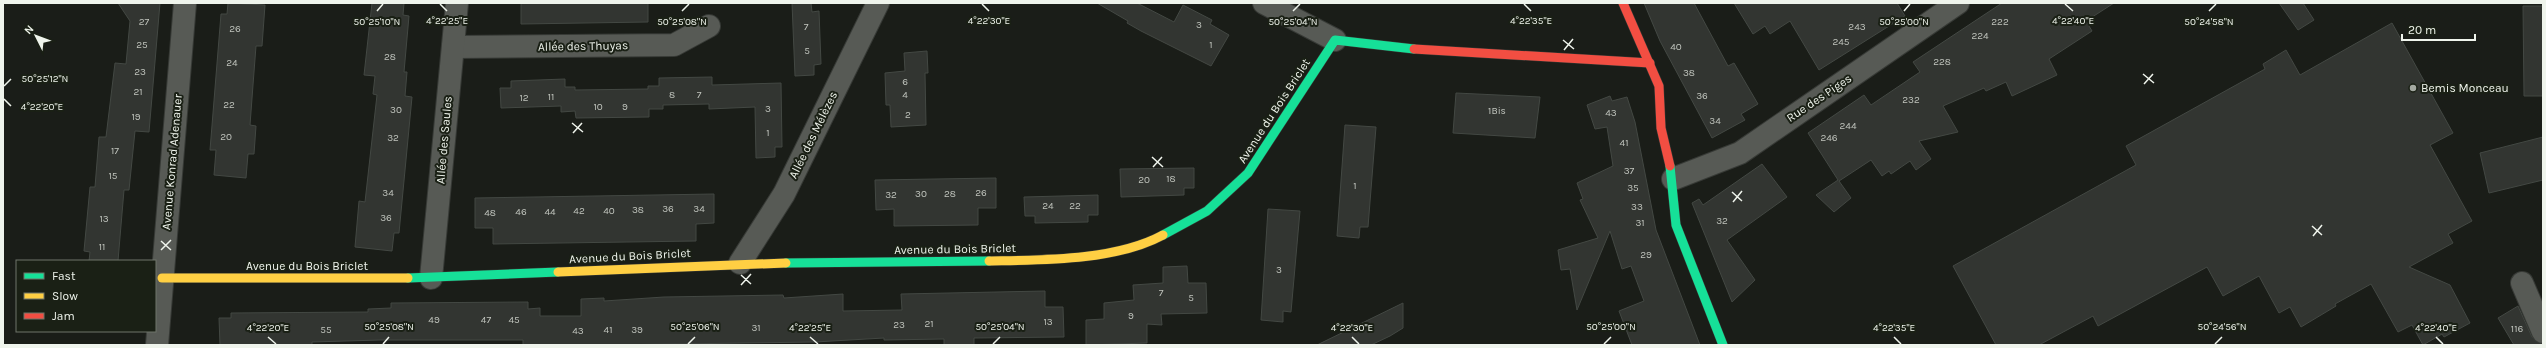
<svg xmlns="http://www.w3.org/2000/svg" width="2546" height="348" font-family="Karla,sans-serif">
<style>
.building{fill:#323531;stroke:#434843}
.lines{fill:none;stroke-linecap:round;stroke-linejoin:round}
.street-casing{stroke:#373a36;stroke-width:24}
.fast-casing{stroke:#373a36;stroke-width:10}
.slow-casing{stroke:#373a36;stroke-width:10}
.jam-casing{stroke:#373a36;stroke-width:10}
.street{stroke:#575a55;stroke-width:22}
.fast{stroke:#16e098;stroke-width:9}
.slow{stroke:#ffcf43;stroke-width:9}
.jam{stroke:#f24e42;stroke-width:9}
.ticks{fill:none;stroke:#eff4ec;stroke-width:1.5}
.poi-dot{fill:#a4a9a2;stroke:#1a2015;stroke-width:1.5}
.labels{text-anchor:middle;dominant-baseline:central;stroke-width:4;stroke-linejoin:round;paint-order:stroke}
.number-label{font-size:10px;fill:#c0c4bd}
.street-label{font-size:12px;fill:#eff4ec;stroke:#1a2015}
.poi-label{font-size:12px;fill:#eff4ec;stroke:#1a2015;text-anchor:start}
.ticks-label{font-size:10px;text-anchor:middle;fill:#eff4ec;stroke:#1a2015;stroke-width:4;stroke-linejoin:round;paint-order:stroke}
</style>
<rect width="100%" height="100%" fill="#1a1d18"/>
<g class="building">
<polygon points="118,3 160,3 149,132 135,131 129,190 124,190 118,261 89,261 90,252 84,251 90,187 95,187 99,137 106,137 115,63 126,64 130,21"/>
<polygon points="228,3 265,5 262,46 256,46 253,85 250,125 256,126 254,154 248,154 246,178 214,175 216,150 210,150 221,14 227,14"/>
<polygon points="372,3 404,3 403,15 409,16 404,72 407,72 405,96 412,97 399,233 394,233 392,251 355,247 359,201 365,202 377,95 373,94 375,76 364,75"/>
<polygon points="521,3 648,3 648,22 521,24"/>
<polygon points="792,3 811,3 812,12 819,11 821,64 814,65 814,75 795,76"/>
<polygon points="1097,3 1137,3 1174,22 1183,5 1212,20 1210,24 1229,35 1211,66 1141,31 1127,23 1128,21"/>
<polygon points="1644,3 1694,3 1728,66 1734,63 1758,104 1741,114 1745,120 1712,138 1660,41"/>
<polygon points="1734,3 1897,3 1905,16 1819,70 1790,21 1770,34 1765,26 1753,34"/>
<polygon points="2002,3 2114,3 2086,21 2092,31 2049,59 2057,75 2012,96 2006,82 1986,91 1984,88 1943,106 1958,132 1919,141 1931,159 1916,170 1910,161 1891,174 1889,171 1882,176 1871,160 1839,181 1851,198 1834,212 1816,195 1838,180 1808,133 1864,95 1871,105 1920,72 1913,62"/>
<polygon points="2279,3 2303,3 2314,20 2298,30"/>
<polygon points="2523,6 2543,6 2543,96 2524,96"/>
<polygon points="2392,23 2453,133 2430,145 2472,221 2448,234 2453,243 2409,267 2450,285 2470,323 2444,337 2442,334 2423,345 2412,325 2398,332 2371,284 2335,304 2336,306 2301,327 2290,307 2279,313 2259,276 2223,296 2207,267 2098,326 2093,316 2039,345 1996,345 1953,266 2136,165 2126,146 2265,69 2263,64 2286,50 2300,75"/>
<polygon points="927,51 928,73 925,73 926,125 891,127 890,105 886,105 885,73 905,71 904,53"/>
<polygon points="712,77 712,85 781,83 782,147 775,147 775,157 756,158 755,107 709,109 709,104 663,105 663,109 649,109 649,117 576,118 575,111 561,112 561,106 501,108 500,88 511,88 511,81 565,79 565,87 575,87 575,90 648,89 648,86 659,86 659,78"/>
<polygon points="1456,93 1540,97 1535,138 1453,133"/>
<polygon points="1610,96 1612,101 1627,97 1635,122 1656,230 1700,345 1632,345 1619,311 1644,301 1631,266 1622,269 1610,231 1577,310 1570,269 1561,270 1558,250 1598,238 1580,200 1583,199 1577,183 1613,166 1607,127 1595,129 1587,105"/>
<polygon points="1345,125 1376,127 1368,227 1360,227 1359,238 1337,236"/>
<polygon points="2543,137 2543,180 2489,193 2480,153"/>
<polygon points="1762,164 1787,197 1727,240 1755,280 1732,302 1692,203 1699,199 1703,205"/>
<polygon points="1194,168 1194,188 1184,188 1184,195 1121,197 1120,169"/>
<polygon points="996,178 996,208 978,208 978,225 894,226 894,209 876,210 875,180"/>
<polygon points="714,194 714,223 696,224 696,241 493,244 493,228 475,228 475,198"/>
<polygon points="1098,195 1098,215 1088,215 1088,222 1035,223 1035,216 1025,216 1024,197"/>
<polygon points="1268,209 1300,211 1291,312 1283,311 1283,322 1261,320"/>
<polygon points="1187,266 1188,283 1206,283 1207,313 1161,314 1162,325 1147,324 1147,343 1086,345 1086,320 1104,319 1104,303 1134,300 1133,285 1163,283 1163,267"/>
<polygon points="1045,291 1045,307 1063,307 1064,337 974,338 974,345 944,345 944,339 884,340 884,338 815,342 605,345 523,345 523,340 380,340 312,342 312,345 220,345 219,318 231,318 231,313 368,312 368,309 391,308 391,303 528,302 528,309 540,308 540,316 581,316 581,299 604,298 604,301 664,297 783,295 784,298 843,294 843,311 902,310 901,294"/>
<polygon points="1403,303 1403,328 1390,336 1371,345 1317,345"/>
<polygon points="2518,306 2532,337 2543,345 2514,345 2498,318"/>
</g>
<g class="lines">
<defs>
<g id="street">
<polyline points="1264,3 1335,40"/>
<polyline points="453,47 674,45 709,26"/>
<polyline points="1673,179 1740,153 1958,3"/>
<polyline points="740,263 784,194 878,3"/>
<polyline points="431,278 457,3"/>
<polyline points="2522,283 2543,332"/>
<polyline points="157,345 185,3"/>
</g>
<g id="fast">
<polyline points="1670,166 1676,225 1723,345"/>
<polyline points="1163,235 1207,211 1248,173 1335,40 1414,49"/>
<polyline points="786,263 989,261"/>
<polyline points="408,278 558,272"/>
</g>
<g id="slow">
<path d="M989,261C1042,260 1115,261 1163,235"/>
<polyline points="558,272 786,263"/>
<polyline points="162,278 408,278"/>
</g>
<g id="jam">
<polyline points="1623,3 1659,86 1661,128 1670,166"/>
<polyline points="1414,49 1650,63"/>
</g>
</defs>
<use href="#street" class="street-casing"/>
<use href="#fast" class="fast-casing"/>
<use href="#slow" class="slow-casing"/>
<use href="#jam" class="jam-casing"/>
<use href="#street" class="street"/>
<use href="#fast" class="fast"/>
<use href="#slow" class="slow"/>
<use href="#jam" class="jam"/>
</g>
<path class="ticks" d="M440,4L447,11M982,4L989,11M1524,4L1531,11M2065,4L2073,11M377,11L383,4M682,11L689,4M1293,11L1300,4M1904,11L1910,4M2209,11L2216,4M1563,40L1574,49M1564,50L1573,39M2143,74L2154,83M2144,84L2153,74M4,86L11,79M4,99L11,106M572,123L583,132M573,133L582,123M1152,157L1163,167M1153,167L1162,157M1732,192L1742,201M1733,202L1742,191M2312,226L2322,235M2313,236L2322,225M161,241L171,250M161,250L171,240M741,275L751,284M741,285L751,274M268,337L276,344M810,337L818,344M1352,337L1359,344M1894,337L1901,344M2436,337L2443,344M383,344L389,337M688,344L695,337M993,344L1000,337M1604,344L1611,337M2215,344L2222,337"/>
<circle class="poi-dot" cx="2413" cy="88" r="4"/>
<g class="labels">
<g class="number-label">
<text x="144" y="22">27</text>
<text x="2000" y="22">222</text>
<text x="1199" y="25">3</text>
<text x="806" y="27">7</text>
<text x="1857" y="27">243</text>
<text x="235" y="29">26</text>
<text x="1980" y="36">224</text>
<text x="1841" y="42">245</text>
<text x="142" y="45">25</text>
<text x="1211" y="45">1</text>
<text x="1676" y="47">40</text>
<text x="807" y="51">5</text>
<text x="390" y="57">28</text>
<text x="1942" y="62">228</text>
<text x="232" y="63">24</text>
<text x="140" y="72">23</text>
<text x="1689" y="73">38</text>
<text x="905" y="82">6</text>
<text x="138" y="92">21</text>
<text x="672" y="95">8</text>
<text x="699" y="95">7</text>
<text x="905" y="95">4</text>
<text x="1702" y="96">36</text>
<text x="551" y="97">11</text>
<text x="524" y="98">12</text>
<text x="1911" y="100">232</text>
<text x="229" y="105">22</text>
<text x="598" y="107">10</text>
<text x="625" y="107">9</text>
<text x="768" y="109">3</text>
<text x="396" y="110">30</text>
<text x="1497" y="111">1Bis</text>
<text x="1611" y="113">43</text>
<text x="908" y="115">2</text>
<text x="136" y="117">19</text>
<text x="1715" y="121">34</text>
<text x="1848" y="126">244</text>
<text x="768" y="133">1</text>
<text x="226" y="137">20</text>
<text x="393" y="138">32</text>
<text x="1829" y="138">246</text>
<text x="1624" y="143">41</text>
<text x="115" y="151">17</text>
<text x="1629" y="171">37</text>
<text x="113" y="176">15</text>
<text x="1171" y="179">18</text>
<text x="1144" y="180">20</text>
<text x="1355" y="186">1</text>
<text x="1633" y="188">35</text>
<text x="388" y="193">34</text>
<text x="981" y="193">26</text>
<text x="921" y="194">30</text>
<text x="950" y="194">28</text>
<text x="891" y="195">32</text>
<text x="1048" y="206">24</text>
<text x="1075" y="206">22</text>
<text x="1637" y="207">33</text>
<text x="668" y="209">36</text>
<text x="699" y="209">34</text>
<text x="638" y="210">38</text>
<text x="579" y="211">42</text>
<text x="609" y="211">40</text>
<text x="521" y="212">46</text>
<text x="550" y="212">44</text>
<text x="490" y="213">48</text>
<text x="386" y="218">36</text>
<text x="104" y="219">13</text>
<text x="1722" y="221">32</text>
<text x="1640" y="223">31</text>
<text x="102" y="247">11</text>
<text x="1646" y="255">29</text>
<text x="1279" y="270">3</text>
<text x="1161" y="293">7</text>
<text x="1191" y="298">5</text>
<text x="1131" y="316">9</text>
<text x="434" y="320">49</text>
<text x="486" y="320">47</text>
<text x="514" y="320">45</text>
<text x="1048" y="322">13</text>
<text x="929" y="324">21</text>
<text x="899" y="325">23</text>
<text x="756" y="328">31</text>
<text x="2517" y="329">116</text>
<text x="326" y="330">55</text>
<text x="608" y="330">41</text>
<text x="637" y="330">39</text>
<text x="578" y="331">43</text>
</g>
<g class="street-label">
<text transform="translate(583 46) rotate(-1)">Allée des Thuyas</text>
<text transform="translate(1819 98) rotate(-34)">Rue des Piges</text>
<text transform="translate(1274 111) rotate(-57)">Avenue du Bois Briclet</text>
<text transform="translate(813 135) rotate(-64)">Allée des Mélèzes</text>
<text transform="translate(444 140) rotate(-85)">Allée des Saules</text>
<text transform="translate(172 162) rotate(-85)">Avenue Konrad Adenauer</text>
<text transform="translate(955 249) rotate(-1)">Avenue du Bois Briclet</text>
<text transform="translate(630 256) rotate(-3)">Avenue du Bois Briclet</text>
<text x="307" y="266">Avenue du Bois Briclet</text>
</g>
<g class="poi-label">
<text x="2421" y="88">Bemis Monceau</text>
</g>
</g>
<g class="ticks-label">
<text x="447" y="24">4°22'25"E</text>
<text x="989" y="24">4°22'30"E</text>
<text x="1531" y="24">4°22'35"E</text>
<text x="2073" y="24">4°22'40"E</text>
<text x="2209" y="25">50°24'58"N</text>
<text x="377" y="25">50°25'10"N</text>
<text x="682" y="25">50°25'08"N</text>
<text x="1293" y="25">50°25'04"N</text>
<text x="1904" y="25">50°25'00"N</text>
<text x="45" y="82">50°25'12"N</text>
<text x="42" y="110">4°22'20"E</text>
<text x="389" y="330">50°25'08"N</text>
<text x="695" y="330">50°25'06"N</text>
<text x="1000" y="330">50°25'04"N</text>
<text x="1611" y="330">50°25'00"N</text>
<text x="2222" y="330">50°24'56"N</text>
<text x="268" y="331">4°22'20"E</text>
<text x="810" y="331">4°22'25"E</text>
<text x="1352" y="331">4°22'30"E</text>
<text x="1894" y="331">4°22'35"E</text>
<text x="2436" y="331">4°22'40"E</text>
</g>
<rect width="2546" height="348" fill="none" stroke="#eff4ec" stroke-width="8"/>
<rect x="16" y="260" width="140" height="72" fill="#1a2015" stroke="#6f756b"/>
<rect x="24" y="273" width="20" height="6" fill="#16e098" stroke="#6f756b"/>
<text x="52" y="280" font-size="12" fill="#eff4ec">Fast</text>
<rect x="24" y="293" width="20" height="6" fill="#ffcf43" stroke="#6f756b"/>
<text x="52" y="300" font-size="12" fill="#eff4ec">Slow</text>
<rect x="24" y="313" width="20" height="6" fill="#f24e42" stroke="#6f756b"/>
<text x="52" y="320" font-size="12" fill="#eff4ec">Jam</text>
<g transform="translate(36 36) rotate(312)" stroke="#1a2015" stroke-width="3" paint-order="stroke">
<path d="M0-3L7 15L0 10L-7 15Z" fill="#eff4ec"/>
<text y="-6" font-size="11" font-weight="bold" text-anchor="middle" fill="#eff4ec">N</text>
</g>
<path d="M2402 34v6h73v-6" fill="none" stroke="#eff4ec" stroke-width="2"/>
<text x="2408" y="34" font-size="12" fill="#eff4ec" stroke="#1a2015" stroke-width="3" paint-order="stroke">20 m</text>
</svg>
